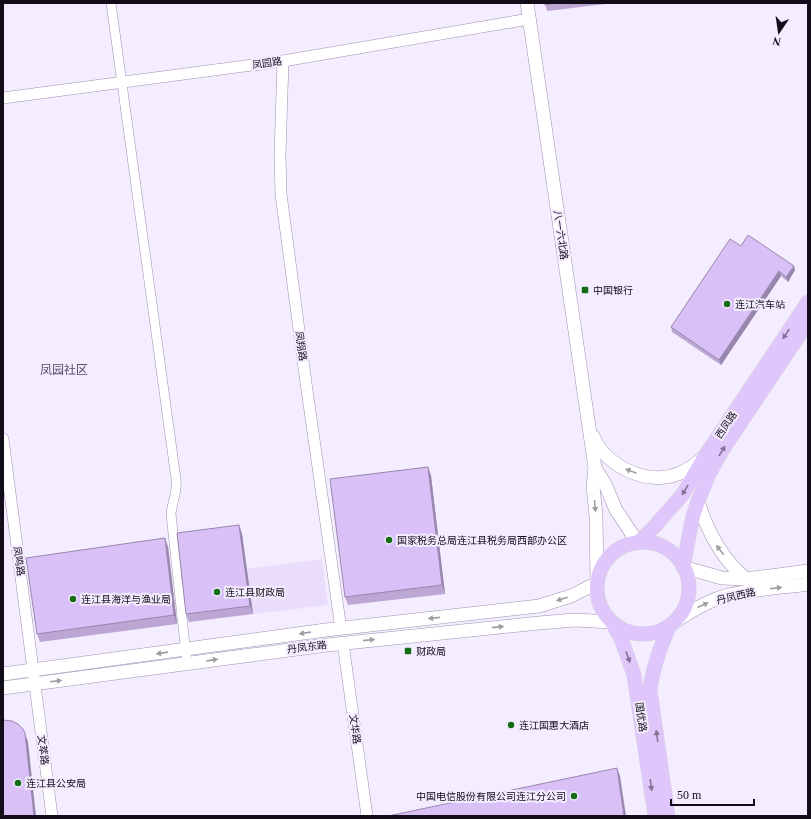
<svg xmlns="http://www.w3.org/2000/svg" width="811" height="819" font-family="'Times New Roman','Noto Sans SC',serif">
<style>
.built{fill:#eaddfc}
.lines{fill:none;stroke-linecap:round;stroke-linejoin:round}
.minor-casing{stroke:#9e91af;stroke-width:10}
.tertiary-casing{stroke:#9e91af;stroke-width:12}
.secondary-casing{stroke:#9e91af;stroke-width:14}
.primary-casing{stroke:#d9d8da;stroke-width:15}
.minor{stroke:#fff;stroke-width:9}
.tertiary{stroke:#fff;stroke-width:11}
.secondary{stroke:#fff;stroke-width:13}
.primary{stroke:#dfc6fb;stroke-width:14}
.wall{fill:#bba6d4}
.shaded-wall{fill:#9887ad}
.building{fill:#d9c1f7;stroke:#9887ad}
.oneway{fill:#837395}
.oneway2{fill:#a09ea3}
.poi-dot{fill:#146d16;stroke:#f4ecff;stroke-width:1.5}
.labels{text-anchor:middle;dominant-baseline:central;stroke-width:4;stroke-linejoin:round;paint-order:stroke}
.street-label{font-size:10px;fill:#120d18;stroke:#f4ecff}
.poi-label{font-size:10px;fill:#120d18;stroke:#f4ecff;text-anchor:start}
.quarter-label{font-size:12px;fill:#594d68;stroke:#f4ecff}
</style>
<rect width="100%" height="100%" fill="#f4ecff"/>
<polygon class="built" points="322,559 328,605 253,614 247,569"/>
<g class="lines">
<defs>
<path id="minor" d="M111,3L176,479C178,491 172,502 171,514L187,664"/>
<g id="tertiary">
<polyline points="283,61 280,155 281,194 306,383 341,629"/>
<polyline points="3,98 283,61 529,19"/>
<polyline points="3,439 52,816"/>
<polyline points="343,643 367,816"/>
</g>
<g id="secondary">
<path d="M593,436C605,466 647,486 678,474C688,470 696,464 704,457"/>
<polyline points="595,468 605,484 616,510 638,543"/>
<path d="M698,501C707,531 721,558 746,579"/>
<polyline points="683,567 722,578 746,579 808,571"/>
<path d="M670,625C686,614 703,603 722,597C748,589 780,588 808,584"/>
<polyline points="3,674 326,630 539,606 571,596 597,583 596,516 593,486 595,468 527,3"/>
<polyline points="3,688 327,645 539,623 575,620 612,622"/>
</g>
<g id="primary">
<circle cx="643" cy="588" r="46"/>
<polyline points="638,543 655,526 683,494 705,456 808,302"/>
<polyline points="683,567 693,516 698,501 709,474 723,449 808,322"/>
<polyline points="612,622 622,641 634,675 655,816"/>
<path d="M668,816L650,690C653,666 660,647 670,625"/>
</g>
</defs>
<use href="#minor" class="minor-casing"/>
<use href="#tertiary" class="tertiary-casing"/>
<use href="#secondary" class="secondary-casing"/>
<use href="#primary" class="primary-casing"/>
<use href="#minor" class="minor"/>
<use href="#tertiary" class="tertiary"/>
<use href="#secondary" class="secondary"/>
<use href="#primary" class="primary"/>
</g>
<g class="wall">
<polygon points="545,3 614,3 547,11"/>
<polygon points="741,246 795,270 788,282 781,276 721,365 672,332 671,327"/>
<polygon points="428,467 431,476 445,594 348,605 345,597"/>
<polygon points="239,525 242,534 253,614 189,622 186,614"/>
<polygon points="168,547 177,624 40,642 37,634"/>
</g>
<g class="shaded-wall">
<polygon points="794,266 795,270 788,282 786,277"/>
<polygon points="779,271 781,276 721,365 719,360"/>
<polygon points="428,467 431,476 445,594 442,585"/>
<polygon points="239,525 242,534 253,614 250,606"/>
<polygon points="165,538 168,547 177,624 174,615"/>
<polygon points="25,733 28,742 36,816 34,816"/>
<polygon points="617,768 620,776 626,816 624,816"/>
</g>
<g class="building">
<polygon points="545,3 558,3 545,5"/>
<polygon points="748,235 794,266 786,277 779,271 719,360 671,327 730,239 741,246"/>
<polygon points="428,467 442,585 345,597 330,479"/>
<polygon points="239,525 250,606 186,614 177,533"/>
<polygon points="165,538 174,615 37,634 26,558"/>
<polygon points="3,720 12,721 18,724 23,729 25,733 34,816 3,816"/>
<polygon points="617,768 624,816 388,816"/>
</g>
<defs><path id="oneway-solid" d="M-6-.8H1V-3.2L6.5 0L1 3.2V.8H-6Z"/></defs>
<g class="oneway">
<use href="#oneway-solid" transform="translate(786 334) rotate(124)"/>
<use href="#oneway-solid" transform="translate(722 451) rotate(-58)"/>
<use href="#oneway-solid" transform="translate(685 490) rotate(121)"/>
<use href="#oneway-solid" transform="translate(628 657) rotate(71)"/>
<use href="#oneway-solid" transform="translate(657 736) rotate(-98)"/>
<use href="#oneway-solid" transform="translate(651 785) rotate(82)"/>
</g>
<g class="oneway2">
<use href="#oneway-solid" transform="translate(631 471) rotate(-159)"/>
<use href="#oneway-solid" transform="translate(595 506) rotate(85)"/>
<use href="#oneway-solid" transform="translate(720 550) rotate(-127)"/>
<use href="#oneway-solid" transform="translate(776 588) rotate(-7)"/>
<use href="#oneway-solid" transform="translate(562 599) rotate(162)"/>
<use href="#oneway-solid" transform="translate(703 605) rotate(-24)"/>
<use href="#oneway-solid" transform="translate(434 618) rotate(174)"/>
<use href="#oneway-solid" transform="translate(498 627) rotate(-6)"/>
<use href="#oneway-solid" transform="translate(305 633) rotate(172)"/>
<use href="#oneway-solid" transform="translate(369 640) rotate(-6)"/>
<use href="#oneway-solid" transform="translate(162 653) rotate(172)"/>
<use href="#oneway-solid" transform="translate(212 660) rotate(-9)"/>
<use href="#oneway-solid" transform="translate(56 681) rotate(-7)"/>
</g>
<g class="poi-dot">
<rect x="581" y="286" width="8" height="8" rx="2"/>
<circle cx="727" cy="304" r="4"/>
<circle cx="389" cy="540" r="4"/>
<circle cx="217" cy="592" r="4"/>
<circle cx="73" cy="599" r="4"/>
<rect x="404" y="647" width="8" height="8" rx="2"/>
<circle cx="511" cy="725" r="4"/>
<circle cx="18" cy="783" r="4"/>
<circle cx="574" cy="796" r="4"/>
</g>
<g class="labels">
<g class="street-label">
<text transform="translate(267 63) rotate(-8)">凤园路</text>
<text transform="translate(561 235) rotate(82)">八一六北路</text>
<text transform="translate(301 346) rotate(82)">凤翔路</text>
<text transform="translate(726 425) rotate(-56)">西凤路</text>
<text transform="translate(19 561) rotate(82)">凤鸣路</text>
<text transform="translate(736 596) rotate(-13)">丹凤西路</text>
<text transform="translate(307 647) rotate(-7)">丹凤东路</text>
<text transform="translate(641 717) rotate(82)">国优路</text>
<text transform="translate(355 729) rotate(82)">文华路</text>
<text transform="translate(43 750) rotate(83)">文萃路</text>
</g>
<g class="poi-label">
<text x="593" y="290">中国银行</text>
<text x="735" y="304">连江汽车站</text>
<text x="397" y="540">国家税务总局连江县税务局西部办公区</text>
<text x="225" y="592">连江县财政局</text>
<text x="81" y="599">连江县海洋与渔业局</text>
<text x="416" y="651">财政局</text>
<text x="519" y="725">连江国惠大酒店</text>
<text x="26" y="783">连江县公安局</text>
<text x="566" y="796" text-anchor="end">中国电信股份有限公司连江分公司</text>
</g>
<g class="quarter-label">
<text x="64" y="370">凤园社区</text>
</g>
</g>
<rect width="811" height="819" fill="none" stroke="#120d18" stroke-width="8"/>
<g transform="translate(779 32) rotate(193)" stroke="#f4ecff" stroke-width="3" paint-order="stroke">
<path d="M0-3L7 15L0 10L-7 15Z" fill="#120d18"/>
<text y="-6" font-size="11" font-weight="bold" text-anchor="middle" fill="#120d18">N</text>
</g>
<path d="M671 799v6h83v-6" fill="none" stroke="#120d18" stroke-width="2"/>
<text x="677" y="799" font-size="12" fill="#120d18" stroke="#f4ecff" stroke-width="3" paint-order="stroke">50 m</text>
</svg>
